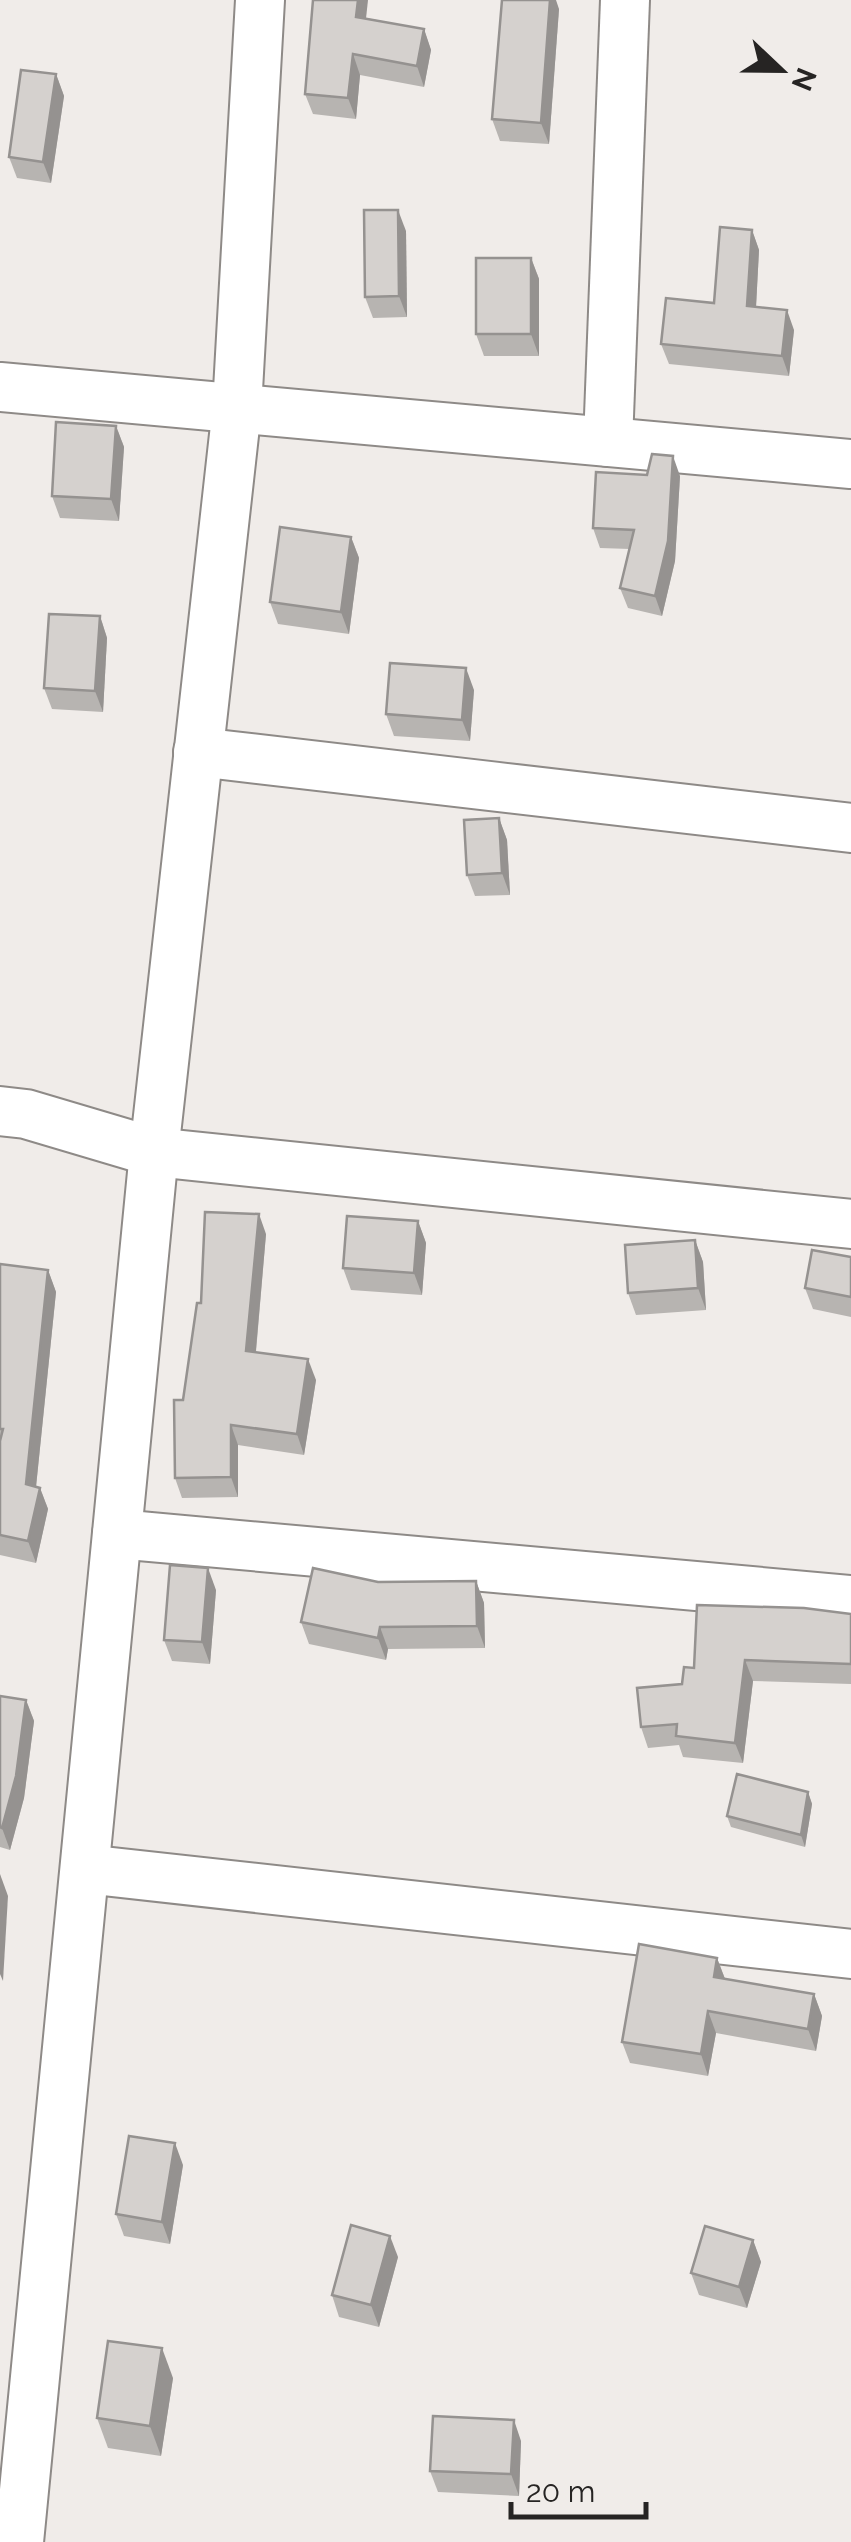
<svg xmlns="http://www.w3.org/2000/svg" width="851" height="2542" font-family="Raleway,sans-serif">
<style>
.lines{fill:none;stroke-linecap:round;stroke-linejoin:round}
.minor-casing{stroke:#8e8a87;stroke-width:52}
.minor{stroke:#fff;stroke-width:48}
.wall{fill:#b7b4b1}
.shaded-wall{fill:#959290}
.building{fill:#d5d1ce;stroke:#959290;stroke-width:2.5}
</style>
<rect width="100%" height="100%" fill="#f0ece9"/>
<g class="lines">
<defs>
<g id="minor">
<polyline points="0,387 851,464"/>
<polyline points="608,442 625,0"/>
<polyline points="198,752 851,828"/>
<polyline points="0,1111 26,1114 154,1152 851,1224"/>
<polyline points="117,1534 851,1600"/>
<polyline points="85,1869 851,1954"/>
<polyline points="19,2542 154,1152 237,408 260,0"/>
</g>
</defs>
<use href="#minor" class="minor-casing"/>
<use href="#minor" class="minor"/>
</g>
<g class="wall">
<polygon points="559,9 549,144 500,141 492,119"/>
<polygon points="366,18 424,29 431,50 424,87 360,75 356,119 313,114 305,94"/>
<polygon points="56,74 64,96 51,183 17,178 9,157"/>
<polygon points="752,230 759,250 756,307 794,330 789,376 669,364 661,344 714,303"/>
<polygon points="406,231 407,317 373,318 365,297"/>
<polygon points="531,258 539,279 539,356 484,356 476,334"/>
<polygon points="116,426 124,447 119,521 60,518 52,496"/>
<polygon points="680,476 675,561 662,616 628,608 620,588 630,549 600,548 593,528"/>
<polygon points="351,537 359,558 349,634 278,624 270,602"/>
<polygon points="100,616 107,638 103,712 52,709 44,688"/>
<polygon points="474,690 470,741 394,736 386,714"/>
<polygon points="499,818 507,840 510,895 475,896 467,875"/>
<polygon points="418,1221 426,1243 422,1295 351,1290 343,1268"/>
<polygon points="266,1234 256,1352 316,1380 304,1455 238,1445 238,1497 182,1498 175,1478 183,1400 201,1303"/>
<polygon points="695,1240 703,1262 706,1310 636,1315 628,1293"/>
<polygon points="851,1257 851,1317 813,1309 805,1288"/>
<polygon points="0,1264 48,1270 56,1292 36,1487 40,1488 48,1509 36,1563 0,1555"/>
<polygon points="476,1581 484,1603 485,1648 388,1649 386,1660 309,1644 301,1622"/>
<polygon points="216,1590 210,1664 172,1661 164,1640"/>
<polygon points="851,1614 851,1684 753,1681 743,1763 683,1757 679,1745 648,1748 641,1727 682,1684 694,1668"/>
<polygon points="0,1696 26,1700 34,1721 24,1798 10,1850 0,1847"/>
<polygon points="808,1792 812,1804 805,1847 731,1827 727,1816"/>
<polygon points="717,1958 725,1979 814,1994 822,2016 816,2051 716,2033 708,2076 630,2063 622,2042"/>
<polygon points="183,2165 170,2244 124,2236 116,2214"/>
<polygon points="753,2240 761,2262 747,2308 699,2295 691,2273"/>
<polygon points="398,2257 379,2327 339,2317 332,2295"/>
<polygon points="173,2378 161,2456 108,2448 97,2418"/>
<polygon points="521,2441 519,2496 438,2492 430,2471"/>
</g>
<g class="shaded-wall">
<polygon points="358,0 368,0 364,37 356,17"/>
<polygon points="550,0 556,0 559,9 549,144 541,123"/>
<polygon points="424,29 431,50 424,87 417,66"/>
<polygon points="353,54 360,75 356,119 348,98"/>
<polygon points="56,74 64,96 51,183 43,162"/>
<polygon points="398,210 406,231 407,317 399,296"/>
<polygon points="752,230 759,250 755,326 747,306"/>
<polygon points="531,258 539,279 539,356 531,334"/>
<polygon points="787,310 794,330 789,376 782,356"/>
<polygon points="116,426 124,447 119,521 111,499"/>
<polygon points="673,456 680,476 675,561 662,616 655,596"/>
<polygon points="351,537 359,558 349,634 341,612"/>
<polygon points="100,616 107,638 103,712 95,691"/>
<polygon points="466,668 474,690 470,741 462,720"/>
<polygon points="499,818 507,840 510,895 502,873"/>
<polygon points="259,1214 266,1234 254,1372 246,1351"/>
<polygon points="418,1221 426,1243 422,1295 414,1273"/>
<polygon points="695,1240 703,1262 706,1310 698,1288"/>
<polygon points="48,1270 56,1292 34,1506 26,1484"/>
<polygon points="308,1359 316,1380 304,1455 297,1434"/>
<polygon points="231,1425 238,1445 238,1497 231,1477"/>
<polygon points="40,1488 48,1509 36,1563 28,1541"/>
<polygon points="208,1568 216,1590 210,1664 202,1642"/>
<polygon points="476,1581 484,1603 485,1648 477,1626"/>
<polygon points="380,1627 388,1649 386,1660 378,1638"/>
<polygon points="745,1660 753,1681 743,1763 735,1743"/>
<polygon points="26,1700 34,1721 24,1798 10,1850 2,1828"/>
<polygon points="808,1792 812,1804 805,1847 801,1835"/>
<polygon points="0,1874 8,1896 3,1981 0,1974"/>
<polygon points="717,1958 725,1979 714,1977"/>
<polygon points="814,1994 822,2016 816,2051 808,2029"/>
<polygon points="708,2011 716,2033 708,2076 701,2054"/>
<polygon points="175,2143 183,2165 170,2244 162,2222"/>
<polygon points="390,2236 398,2257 379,2327 371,2305"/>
<polygon points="753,2240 761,2262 747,2308 739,2287"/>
<polygon points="162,2348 173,2378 161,2456 150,2426"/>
<polygon points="514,2420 521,2441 519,2496 511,2474"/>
</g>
<g class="building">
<polygon points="313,0 358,0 356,17 424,29 417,66 353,54 348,98 305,94"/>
<polygon points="502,0 550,0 541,123 492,119"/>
<polygon points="21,70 56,74 43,162 9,157"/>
<polygon points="364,210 398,210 399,296 365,297"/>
<polygon points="720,227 752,230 747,306 787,310 782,356 661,344 666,298 714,303"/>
<rect x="476" y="258" width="55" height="76"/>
<polygon points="56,422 116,426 111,499 52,496"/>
<polygon points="652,454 673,456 668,541 655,596 620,588 634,530 593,528 596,472 647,475"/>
<polygon points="280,527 351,537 341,612 270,602"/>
<polygon points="49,614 100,616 95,691 44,688"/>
<polygon points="390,663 466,668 462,720 386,714"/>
<polygon points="499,818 502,873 467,875 464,820"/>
<polygon points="205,1212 259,1214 246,1351 308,1359 297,1434 231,1425 231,1477 175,1478 174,1400 183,1400 197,1303 201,1303"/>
<polygon points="347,1216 418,1221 414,1273 343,1268"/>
<polygon points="695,1240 698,1288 628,1293 625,1245"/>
<polygon points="812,1250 851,1257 851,1297 805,1288"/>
<polygon points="0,1264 48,1270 26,1484 40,1488 28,1541 0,1535 0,1441 3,1429 0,1429"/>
<polygon points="170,1565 208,1568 202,1642 164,1640"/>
<polygon points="313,1568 378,1582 476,1581 477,1626 380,1627 378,1638 301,1622"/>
<polygon points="697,1605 804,1608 851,1614 851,1664 745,1660 735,1743 676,1736 677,1724 641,1727 637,1688 682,1684 684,1667 694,1668"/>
<polygon points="0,1696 26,1700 16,1776 2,1828 0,1827"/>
<polygon points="737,1774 808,1792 801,1835 727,1816"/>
<polygon points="639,1944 717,1958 714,1977 814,1994 808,2029 708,2011 701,2054 622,2042"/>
<polygon points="129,2136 175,2143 162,2222 116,2214"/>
<polygon points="351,2225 390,2236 371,2305 332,2295"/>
<polygon points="705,2226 753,2240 739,2287 691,2273"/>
<polygon points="108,2341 162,2348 150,2426 97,2418"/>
<polygon points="433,2416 514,2420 511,2474 430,2471"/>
</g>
<g transform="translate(781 70) rotate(112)" stroke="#f0ece9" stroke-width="8" paint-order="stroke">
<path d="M0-8L18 38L0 25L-18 38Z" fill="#262423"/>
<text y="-15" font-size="28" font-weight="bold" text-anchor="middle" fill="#262423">N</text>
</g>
<path d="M511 2502v15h135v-15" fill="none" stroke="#262423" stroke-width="5"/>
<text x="526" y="2502" font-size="30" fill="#262423" stroke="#f0ece9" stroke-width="8" paint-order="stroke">20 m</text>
</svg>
